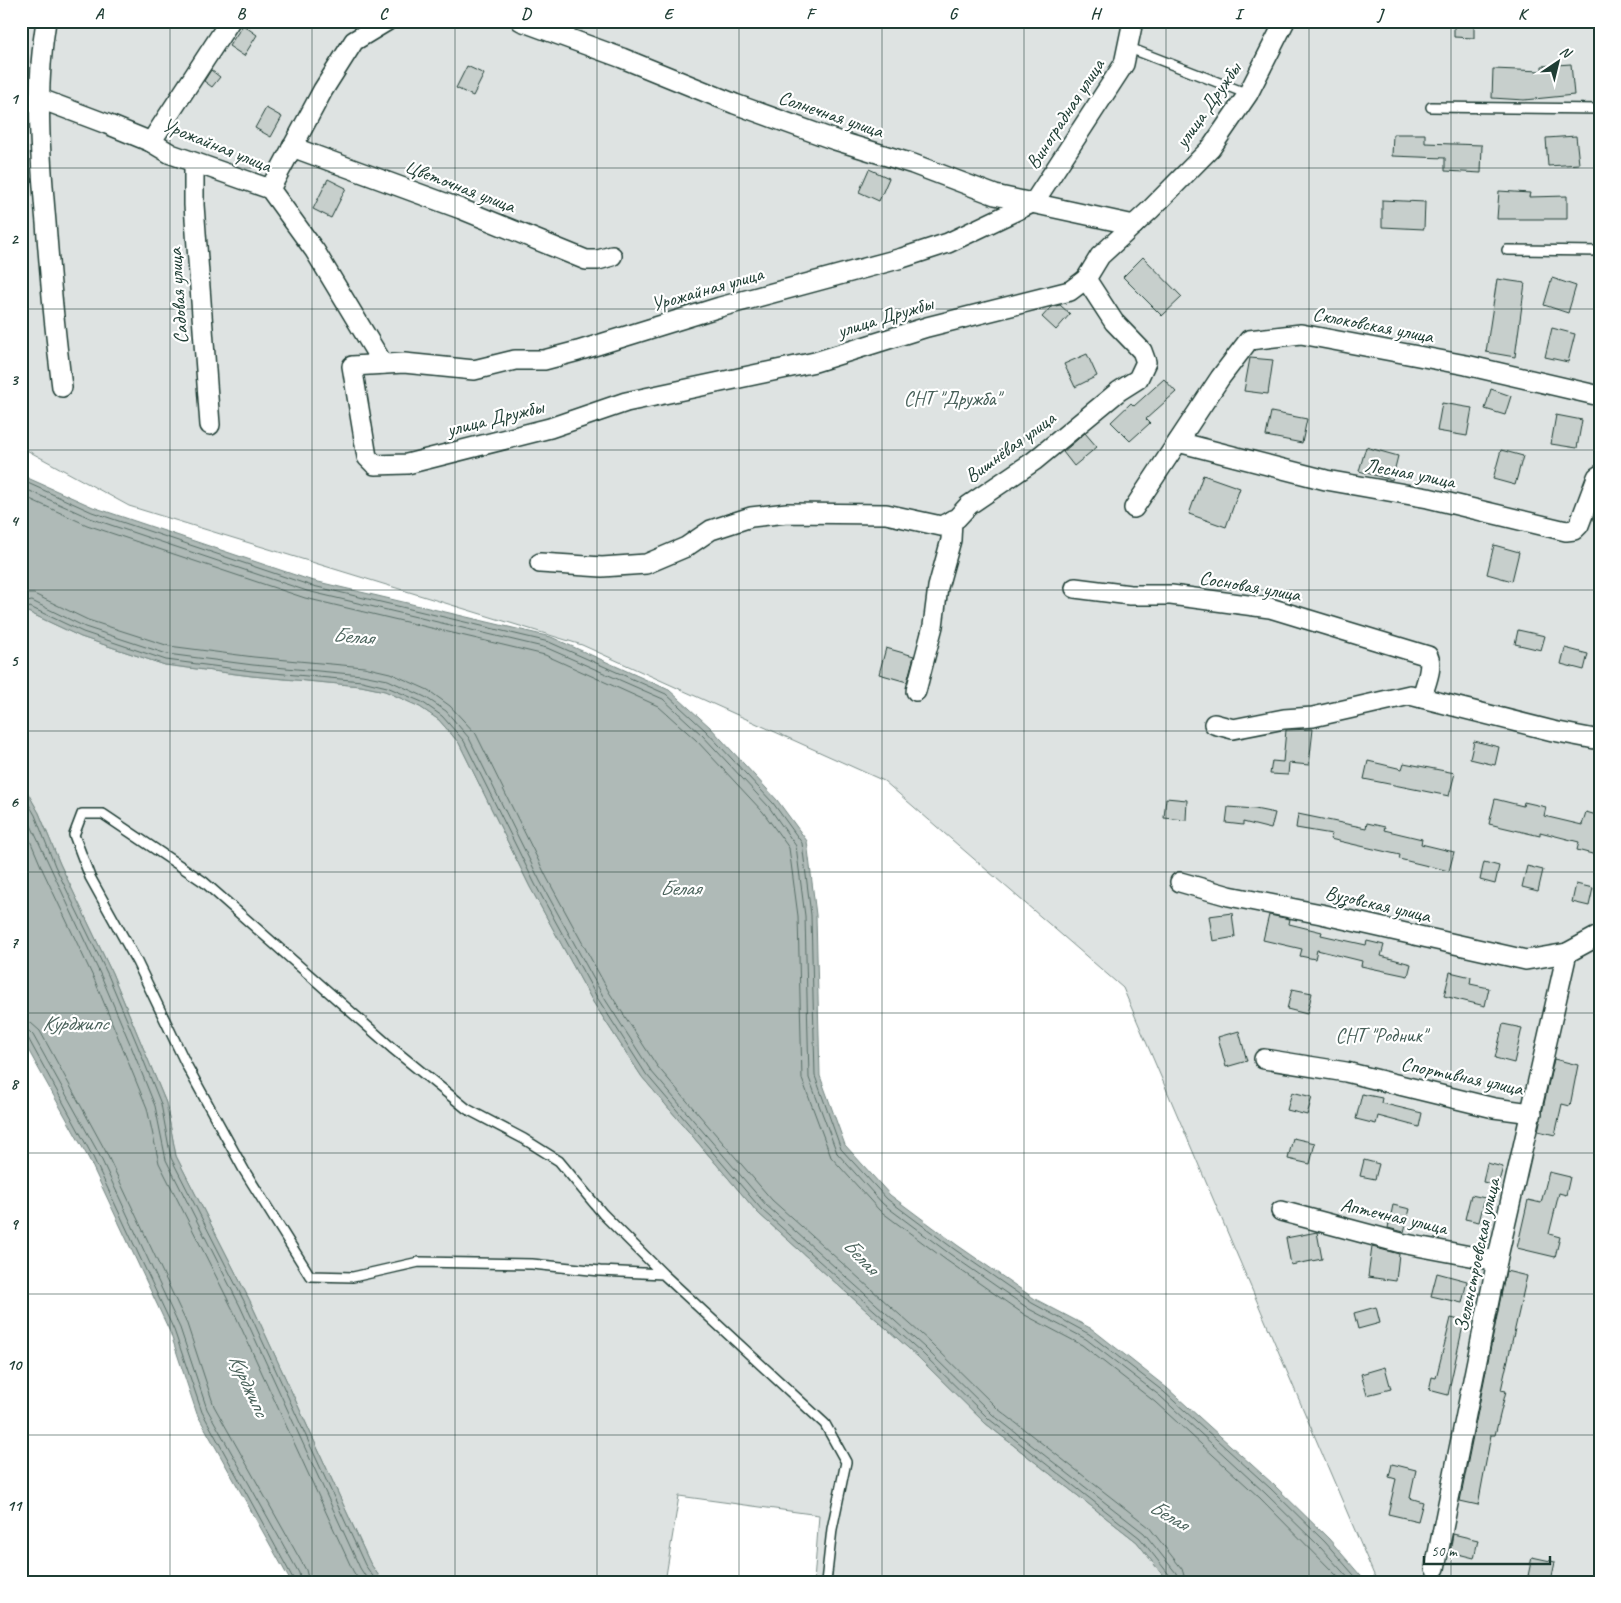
<svg xmlns="http://www.w3.org/2000/svg" width="1621" height="1603" font-family="Caveat,sans-serif">
<style>
.green{fill:#dee3e2;stroke:#7e908b}
.water{fill:#afbab7;stroke:#758883}
.lines{fill:none;stroke-linecap:round;stroke-linejoin:round}
.shore{stroke:#596f68;stroke-width:1}
.building{fill:#c7cfcc;stroke:#1f3d34}
.service-casing{stroke:#1f3d34;stroke-width:12}
.minor-casing{stroke:#1f3d34;stroke-width:22}
.service{stroke:#fff;stroke-width:9}
.minor{stroke:#fff;stroke-width:19}
.grid{fill:none;stroke:#1f3d34;stroke-width:1;stroke-opacity:0.55}
.labels{text-anchor:middle;dominant-baseline:central;stroke-width:4.5;stroke-linejoin:round;paint-order:stroke}
.street-label{font-size:20px;fill:#1f3d34;stroke:#fff}
.park-label{font-size:20px;fill:#455e57;stroke:#fff}
.water-label{font-size:21px;font-style:italic;fill:#4a625b;stroke:#fff}
.neatline{fill:none;stroke:#1f3d34;stroke-width:2}
.grid-label{font-size:16px;text-anchor:middle;font-weight:bold;fill:#1f3d34}
</style>
<rect width="100%" height="100%" fill="#fff"/>
<filter id="ink" filterUnits="userSpaceOnUse"><feTurbulence type="fractalNoise" baseFrequency=".02" numOctaves="2"/><feDisplacementMap in="SourceGraphic" scale="10" xChannelSelector="R" yChannelSelector="G"/><feConvolveMatrix kernelMatrix="1 2 1 2 8 2 1 2 1" color-interpolation-filters="sRGB"/></filter>
<g filter="url(#ink)">
<g class="green">
<polygon points="21,21 1600,21 1600,1582 1377,1582 1123,988 884,781 582,645 129,506 21,447"/>
<polygon points="28,612 81,637 165,665 252,676 361,686 385,691 420,707 439,720 459,743 530,887 593,1002 642,1077 758,1213 917,1356 985,1423 1137,1542 1168,1582 814,1582 819,1515 679,1496 665,1582 383,1582 370,1563 250,1301 176,1156 166,1103 112,973 60,864 39,813 21,781 21,619"/>
</g>
<g class="water">
<polygon points="21,475 93,507 310,580 551,637 669,690 710,727 777,800 807,841 816,915 820,1076 845,1145 890,1195 957,1245 1035,1299 1092,1329 1167,1388 1273,1484 1329,1539 1366,1582 1168,1582 1137,1542 985,1423 917,1356 758,1213 642,1077 593,1002 530,887 459,743 439,720 420,707 385,691 361,686 252,676 165,665 81,637 28,612 21,619"/>
<polygon points="21,781 39,813 60,864 112,973 166,1103 176,1156 250,1301 370,1563 383,1582 291,1582 197,1414 170,1332 89,1159 21,1037"/>
</g>
<g class="lines">
<g class="shore">
<polyline points="21,480 92,512 309,585 549,642 666,694 706,731 773,803 802,843 811,915 815,1076 841,1149 887,1199 954,1249 1032,1303 1089,1334 1164,1392 1270,1488 1325,1542 1360,1582"/>
<polyline points="21,487 90,518 307,591 547,648 663,699 702,735 769,807 796,846 805,916 809,1078 837,1153 883,1204 950,1254 1029,1309 1086,1339 1160,1396 1265,1493 1320,1547 1352,1582"/>
<polyline points="21,495 87,525 305,598 545,655 658,706 696,740 763,812 789,848 798,916 802,1079 831,1157 879,1210 946,1260 1025,1315 1082,1345 1155,1402 1260,1498 1343,1582"/>
<polyline points="21,594 34,594 88,620 169,646 254,657 364,667 390,673 428,690 450,706 476,734 547,878 609,992 657,1066 772,1200 930,1342 998,1409 1149,1527 1182,1569 1186,1582"/>
<polyline points="21,603 32,601 85,627 167,654 253,665 362,675 388,680 425,697 446,711 469,738 540,881 603,996 651,1071 766,1205 925,1348 993,1415 1144,1533 1176,1573 1178,1582"/>
<polyline points="21,612 30,607 83,632 166,660 252,671 362,681 387,687 422,702 442,716 464,741 535,884 598,999 646,1074 762,1210 921,1352 989,1419 1140,1538 1171,1577 1172,1582"/>
<polyline points="21,791 35,815 55,866 108,975 137,1044 161,1104 171,1158 245,1303 365,1565 377,1582"/>
<polyline points="21,804 102,978 131,1046 155,1106 166,1160 240,1306 360,1568 369,1582"/>
<polyline points="21,819 43,871 95,981 147,1108 159,1163 233,1310 353,1571 360,1582"/>
<polyline points="21,1022 31,1023 40,1031 105,1150 187,1324 214,1406 306,1570 309,1582"/>
<polyline points="21,1029 28,1030 33,1035 99,1154 180,1328 207,1409 299,1573 301,1582"/>
<polyline points="21,1035 28,1038 93,1157 174,1330 202,1412 295,1582"/>
</g>
</g>
<g class="building">
<polygon points="1454,21 1474,21 1474,38 1454,37"/>
<polygon points="243,25 257,35 244,56 229,46"/>
<polygon points="1571,64 1574,95 1524,100 1492,98 1493,69 1542,71 1542,66"/>
<polygon points="467,66 484,74 473,96 456,88"/>
<polygon points="211,70 220,77 212,87 204,81"/>
<polygon points="266,108 282,117 271,137 255,128"/>
<polygon points="1393,134 1425,134 1425,143 1482,145 1481,173 1445,171 1445,158 1392,156"/>
<polygon points="1576,136 1579,164 1548,166 1546,138"/>
<polygon points="869,169 889,178 879,201 859,192"/>
<polygon points="328,179 346,188 331,218 313,209"/>
<polygon points="1499,191 1530,193 1529,197 1567,196 1567,219 1497,219"/>
<polygon points="1382,200 1425,202 1424,229 1382,227"/>
<polygon points="1143,257 1182,297 1162,316 1123,277"/>
<polygon points="1552,278 1576,286 1568,313 1544,305"/>
<polygon points="1497,279 1525,283 1515,357 1486,352"/>
<polygon points="1060,305 1070,314 1056,330 1042,317 1051,307"/>
<polygon points="1552,328 1575,334 1568,362 1545,357"/>
<polygon points="1087,354 1097,376 1075,387 1064,364"/>
<polygon points="1250,358 1273,360 1268,394 1244,391"/>
<polygon points="1164,379 1176,392 1146,419 1150,423 1130,441 1111,422 1131,403 1134,406"/>
<polygon points="1491,389 1511,396 1505,415 1485,409"/>
<polygon points="1442,403 1472,408 1467,436 1437,431"/>
<polygon points="1271,412 1307,419 1302,443 1266,436"/>
<polygon points="1556,415 1582,420 1577,448 1551,444"/>
<polygon points="1085,433 1097,447 1074,466 1063,452"/>
<polygon points="1366,447 1398,456 1392,480 1359,471"/>
<polygon points="1501,450 1523,456 1515,485 1493,479"/>
<polygon points="1203,475 1240,488 1226,527 1189,514"/>
<polygon points="1494,545 1519,552 1512,581 1487,574"/>
<polygon points="1518,630 1545,636 1541,650 1515,644"/>
<polygon points="886,648 914,656 907,682 879,674"/>
<polygon points="1565,648 1588,654 1584,670 1561,664"/>
<polygon points="1313,729 1309,765 1289,763 1288,775 1270,774 1272,761 1283,762 1286,730"/>
<polygon points="1474,741 1499,747 1495,765 1470,759"/>
<polygon points="1368,761 1402,769 1404,763 1455,773 1449,796 1364,779"/>
<polygon points="1166,798 1187,800 1186,820 1164,818"/>
<polygon points="1495,799 1523,806 1524,802 1546,807 1544,816 1582,825 1586,812 1600,816 1600,856 1577,850 1579,842 1540,832 1540,836 1489,824"/>
<polygon points="1228,807 1255,809 1275,813 1271,829 1243,822 1243,825 1226,823"/>
<polygon points="1298,814 1366,828 1367,823 1385,827 1384,830 1422,839 1421,844 1454,852 1449,871 1399,859 1400,855 1330,839 1332,834 1296,828"/>
<polygon points="1484,862 1499,866 1495,884 1480,880"/>
<polygon points="1527,866 1543,870 1538,891 1522,887"/>
<polygon points="1576,884 1593,888 1589,906 1572,902"/>
<polygon points="1232,913 1235,937 1213,941 1209,916"/>
<polygon points="1269,915 1290,919 1289,924 1322,932 1321,935 1366,945 1367,941 1384,945 1381,956 1411,964 1408,976 1361,966 1362,961 1317,950 1315,959 1300,956 1302,949 1263,940"/>
<polygon points="1450,972 1471,977 1470,984 1489,988 1485,1006 1444,996"/>
<polygon points="1292,989 1312,993 1307,1014 1287,1009"/>
<polygon points="1503,1024 1522,1028 1514,1063 1495,1058"/>
<polygon points="1239,1031 1247,1061 1226,1067 1218,1037"/>
<polygon points="1554,1059 1578,1065 1570,1106 1562,1104 1555,1135 1538,1131"/>
<polygon points="1292,1092 1312,1097 1307,1115 1287,1110"/>
<polygon points="1362,1094 1382,1098 1381,1103 1422,1113 1419,1127 1378,1116 1376,1124 1356,1119"/>
<polygon points="1293,1138 1315,1143 1310,1164 1288,1159"/>
<polygon points="1364,1160 1379,1164 1375,1179 1360,1176"/>
<polygon points="1487,1163 1503,1167 1498,1185 1483,1182"/>
<polygon points="1549,1172 1570,1177 1566,1195 1559,1193 1549,1234 1560,1237 1555,1257 1517,1248 1528,1200 1541,1203"/>
<polygon points="1471,1195 1485,1198 1479,1222 1465,1219"/>
<polygon points="1393,1205 1410,1209 1404,1232 1388,1228"/>
<polygon points="1317,1232 1322,1259 1291,1265 1286,1238"/>
<polygon points="1372,1247 1399,1254 1396,1281 1368,1277"/>
<polygon points="1506,1271 1527,1276 1501,1390 1506,1391 1495,1435 1491,1435 1478,1505 1460,1501"/>
<polygon points="1437,1273 1467,1281 1462,1303 1431,1296"/>
<polygon points="1376,1307 1380,1323 1358,1329 1354,1313"/>
<polygon points="1451,1318 1464,1321 1448,1395 1429,1390 1432,1377 1436,1378"/>
<polygon points="1385,1367 1391,1389 1367,1395 1361,1374"/>
<polygon points="1392,1464 1416,1470 1410,1498 1423,1502 1418,1521 1388,1514 1396,1479 1389,1477"/>
<polygon points="1453,1534 1478,1540 1474,1558 1450,1552"/>
<polygon points="1532,1557 1555,1562 1551,1581 1528,1576"/>
</g>
<g class="lines">
<defs>
<g id="service">
<polyline points="1127,47 1248,94"/>
<polyline points="1431,107 1600,109"/>
<polyline points="1507,250 1600,251"/>
<polyline points="663,1274 600,1271 532,1264 419,1262 353,1277 310,1276 244,1170 187,1066 137,962 90,877 74,835 82,814 103,814 204,882 392,1048 467,1109 524,1139 559,1161 603,1214 663,1274 825,1424 846,1462 832,1529 826,1582"/>
</g>
<g id="minor">
<path d="M46,21C35,89 40,155 46,223C50,278 55,333 62,387"/>
<polyline points="521,21 622,58 735,104 835,140 913,164 995,195 1134,225"/>
<polyline points="1133,21 1124,64 1034,202 948,243 902,258 720,307 578,351 544,360 515,360 474,370 404,363 352,366 367,457 375,465 407,464 550,428 626,402 815,362 927,327 1070,291 1086,279 1100,256 1150,210 1211,148 1248,94 1285,21"/>
<polyline points="38,98 107,124 151,142 171,154 270,189 315,251 383,364"/>
<polyline points="151,142 230,21"/>
<polyline points="292,147 461,209 586,260 598,260 612,256"/>
<polyline points="194,163 194,205 210,425"/>
<polyline points="270,189 323,90 354,41 387,21"/>
<polyline points="1178,442 1326,480 1428,498 1566,531 1574,530 1579,525 1597,477 1600,475"/>
<polyline points="1134,508 1220,378 1249,340 1301,334 1466,365 1600,396"/>
<polyline points="540,563 602,567 646,564 686,547 711,530 751,517 787,513 886,514 941,526 957,518 969,505 1034,461 1119,391 1138,379 1146,362 1142,351 1114,322 1086,279"/>
<path d="M1075,588L1130,595H1171L1270,608L1428,656C1434,668 1424,686 1422,698"/>
<polyline points="916,691 933,626 938,587 951,540 952,520"/>
<polyline points="1214,724 1233,729 1284,719 1313,717 1410,695 1553,731 1600,740"/>
<polyline points="1180,882 1229,896 1321,914 1526,960 1567,953 1600,935"/>
<polyline points="1264,1059 1346,1072 1494,1108 1532,1113"/>
<polyline points="1281,1211 1401,1243 1497,1261"/>
<polyline points="1435,1568 1497,1261 1567,953"/>
</g>
</defs>
<use href="#service" class="service-casing"/>
<use href="#minor" class="minor-casing"/>
<use href="#service" class="service"/>
<use href="#minor" class="minor"/>
</g>
</g>
<path class="grid" d="M170,21V1582M312,21V1582M455,21V1582M597,21V1582M739,21V1582M882,21V1582M1024,21V1582M1166,21V1582M1309,21V1582M1451,21V1582M21,168H1600M21,309H1600M21,450H1600M21,590H1600M21,731H1600M21,872H1600M21,1013H1600M21,1153H1600M21,1294H1600M21,1435H1600"/>
<g class="labels">
<g class="street-label">
<text transform="translate(1208 105) rotate(-55)">улица Дружбы</text>
<text transform="translate(831 114) rotate(19)">Солнечная улица</text>
<text transform="translate(1065 114) rotate(-57)">Виноградная улица</text>
<text transform="translate(217 145) rotate(22)">Урожайная улица</text>
<text transform="translate(460 186) rotate(21)">Цветочная улица</text>
<text transform="translate(707 289) rotate(-16)">Урожайная улица</text>
<text transform="translate(178 296) rotate(-94)">Садовая улица</text>
<text transform="translate(885 317) rotate(-17)">улица Дружбы</text>
<text transform="translate(1373 325) rotate(11)">Склоковская улица</text>
<text transform="translate(495 418) rotate(-14)">улица Дружбы</text>
<text transform="translate(1010 447) rotate(-36)">Вишнёвая улица</text>
<text transform="translate(1410 473) rotate(11)">Лесная улица</text>
<text transform="translate(1250 586) rotate(10)">Сосновая улица</text>
<text transform="translate(1378 904) rotate(13)">Вузовская улица</text>
<text transform="translate(1462 1076) rotate(12)">Спортивная улица</text>
<text transform="translate(1394 1216) rotate(13)">Аптечная улица</text>
<text transform="translate(1477 1255) rotate(-78)">Зеленстроевская улица</text>
</g>
<g class="park-label">
<text x="952" y="398">СНТ "Дружба"</text>
<text x="1381" y="1035">СНТ "Родник"</text>
</g>
<g class="water-label">
<text transform="translate(353 636) rotate(5)">Белая</text>
<text x="680" y="888">Белая</text>
<text x="75" y="1023">Курджипс</text>
<text transform="translate(861 1256) rotate(46)">Белая</text>
<text transform="translate(249 1385) rotate(65)">Курджипс</text>
<text transform="translate(1169 1515) rotate(30)">Белая</text>
</g>
</g>
<rect width="1621" height="1603" fill="none" stroke="#fff" stroke-width="55"/>
<g transform="translate(1558 62) rotate(35)" stroke="#ffffff" stroke-width="4" paint-order="stroke">
<path d="M0-4L9 19L0 12L-9 19Z" fill="#1f3d34"/>
<text y="-8" font-size="14" font-weight="bold" text-anchor="middle" fill="#1f3d34">N</text>
</g>
<path d="M1424 1556v8h126v-8" fill="none" stroke="#1f3d34" stroke-width="2.5"/>
<text x="1431" y="1556" font-size="15" fill="#1f3d34" stroke="#ffffff" stroke-width="4" paint-order="stroke">50 m</text>
<rect x="28" y="28" width="1566" height="1548" class="neatline"/>
<g class="grid-label">
<text x="99" y="19">A</text>
<text x="241" y="19">B</text>
<text x="383" y="19">C</text>
<text x="526" y="19">D</text>
<text x="668" y="19">E</text>
<text x="810" y="19">F</text>
<text x="953" y="19">G</text>
<text x="1095" y="19">H</text>
<text x="1238" y="19">I</text>
<text x="1380" y="19">J</text>
<text x="1522" y="19">K</text>
<text x="14" y="104">1</text>
<text x="14" y="244">2</text>
<text x="14" y="385">3</text>
<text x="14" y="526">4</text>
<text x="14" y="666">5</text>
<text x="14" y="807">6</text>
<text x="14" y="948">7</text>
<text x="14" y="1089">8</text>
<text x="14" y="1229">9</text>
<text x="14" y="1370">10</text>
<text x="14" y="1511">11</text>
</g>
</svg>
